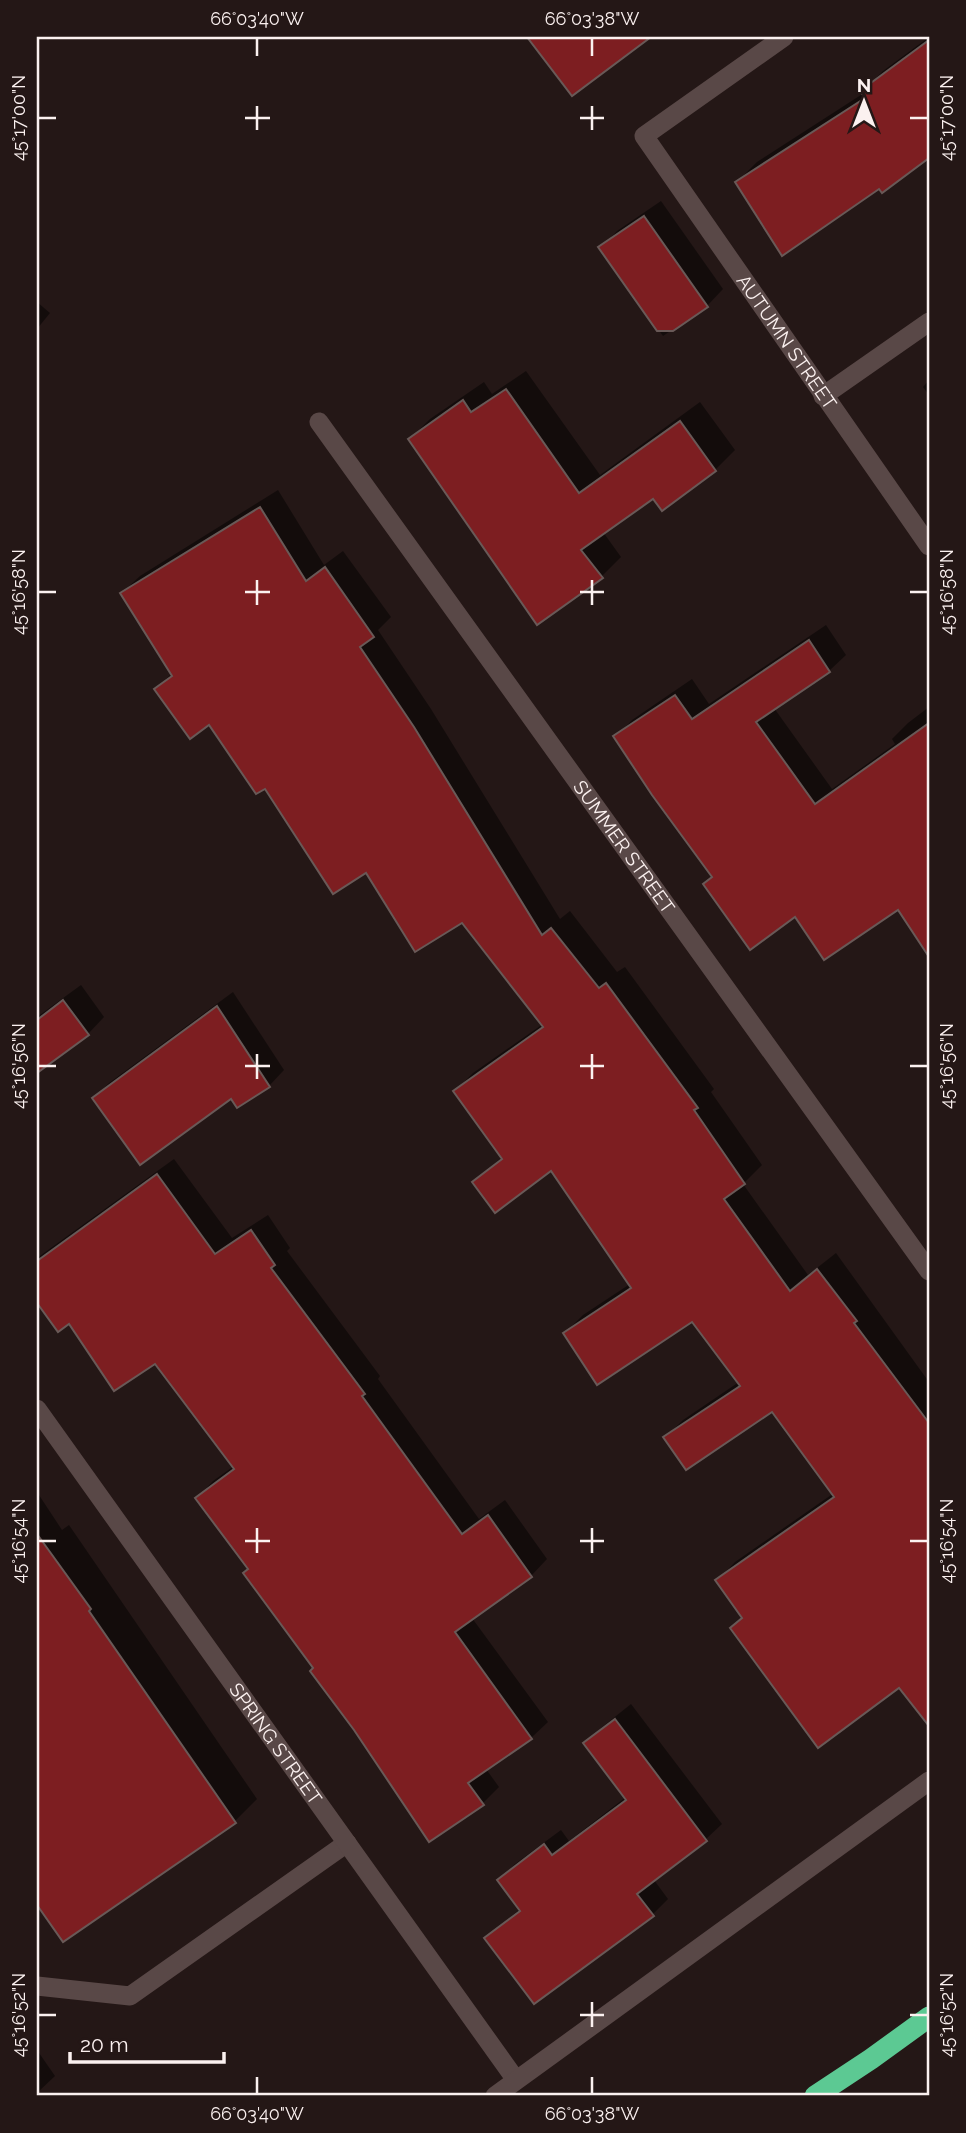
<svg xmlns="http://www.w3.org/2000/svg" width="966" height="2133" font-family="Raleway,sans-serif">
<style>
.shadow{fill:#0007}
.building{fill:#7d1e21;stroke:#695957;stroke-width:2}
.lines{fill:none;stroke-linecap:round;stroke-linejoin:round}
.service{stroke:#594847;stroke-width:19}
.minor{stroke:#594847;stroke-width:19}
.motorway{stroke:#5cc993;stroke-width:21}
.ticks{fill:none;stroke:#fbf1f0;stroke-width:2.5}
.labels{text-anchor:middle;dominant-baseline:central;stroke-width:5;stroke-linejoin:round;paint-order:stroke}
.street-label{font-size:19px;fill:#fbf1f0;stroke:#241716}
.neatline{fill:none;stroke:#fbf1f0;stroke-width:2.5}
.ticks-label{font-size:18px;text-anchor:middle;fill:#fbf1f0}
</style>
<rect width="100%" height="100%" fill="#241716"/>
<g class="shadow">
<polygon points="529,37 639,37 641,39 573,94"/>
<polygon points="929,37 929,156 882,190 879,187 737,182 757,162 864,93 863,91 883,71"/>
<polygon points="661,201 723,289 707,306 663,336 601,248 617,231"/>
<polygon points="37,302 50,313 37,329"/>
<polygon points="526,371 600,475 700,402 735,450 715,470 662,509 653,497 603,532 621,557 601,577 410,439 430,419 484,382 492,394"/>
<polygon points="929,380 929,395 923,387"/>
<polygon points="278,490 324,565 343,551 391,617 378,630 431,709 560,919 570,911 617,972 625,967 714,1089 711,1092 762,1165 743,1184 808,1275 836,1253 929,1382 929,1687 911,1701 899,1685 744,1617 718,1580 735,1562 834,1493 772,1410 666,1437 683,1420 739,1382 692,1320 565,1333 583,1315 630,1284 552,1168 474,1182 503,1156 455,1091 473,1073 543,1024 462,921 366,871 265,786 210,723 157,689 172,673 122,593 140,576"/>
<polygon points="826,625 846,655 829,671 774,708 832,789 895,744 892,739 908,723 929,707 929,954 898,908 795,915 713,876 616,737 632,720 692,679 709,704"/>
<polygon points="81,985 104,1017 88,1034 37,1071 37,1017"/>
<polygon points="233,992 284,1070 269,1086 231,1096 94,1098 109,1083"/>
<polygon points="174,1159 232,1238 268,1215 290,1248 287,1251 380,1376 378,1379 479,1519 505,1500 547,1559 531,1576 472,1618 548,1722 531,1738 486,1769 499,1787 483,1803 356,1729 250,1569 197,1498 213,1481 234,1466 155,1361 69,1322 58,1330 37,1300 37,1258"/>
<polygon points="37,1492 62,1530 69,1525 257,1799 235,1821 63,1940 37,1902 37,1716 50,1707 37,1689"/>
<polygon points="631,1704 722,1824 706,1839 654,1880 668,1899 653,1914 486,1938 521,1908 499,1880 515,1864 561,1830 569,1841 626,1797 585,1744 601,1728"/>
<polygon points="37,2050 55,2076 37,2093"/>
</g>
<g class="building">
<polygon points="527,37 651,37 572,96"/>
<polygon points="929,40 929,158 882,193 879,189 782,256 735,182 865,98 860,91"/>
<polygon points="644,216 708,307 673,331 657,331 598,247"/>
<polygon points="506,389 579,493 680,421 716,471 662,511 653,499 581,550 603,578 537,625 408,439 463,400 471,412"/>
<polygon points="260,507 306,581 325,567 374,637 360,647 414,727 542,935 551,928 599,988 606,983 698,1108 694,1110 745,1184 724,1199 790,1291 817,1269 857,1321 854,1323 929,1423 929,1726 899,1688 818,1748 730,1628 742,1618 715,1580 834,1497 772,1412 686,1470 663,1437 740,1386 692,1322 597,1385 563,1333 631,1288 551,1171 495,1213 472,1182 502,1159 453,1091 543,1027 462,923 415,952 366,873 333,894 265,789 256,794 209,725 190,739 154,689 172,676 120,593"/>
<polygon points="809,640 830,672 756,722 815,804 929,723 929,957 898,910 824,960 795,917 750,950 703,884 712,877 652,795 613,736 675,695 692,719"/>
<polygon points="63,1000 89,1035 37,1073 37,1020"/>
<polygon points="217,1006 270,1087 237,1108 231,1099 140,1165 92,1098"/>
<polygon points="157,1174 215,1254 251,1230 275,1265 271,1268 365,1394 362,1396 462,1534 488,1515 532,1577 455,1632 532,1739 468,1783 484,1805 429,1842 354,1730 310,1671 313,1668 243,1573 248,1569 195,1498 234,1469 155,1364 114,1391 69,1324 58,1332 37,1303 37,1261"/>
<polygon points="37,1534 91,1609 89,1611 236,1823 63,1942 37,1905"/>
<polygon points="615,1719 707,1841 637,1894 654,1916 534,2004 484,1938 520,1911 497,1880 544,1844 552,1855 626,1800 583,1743"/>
</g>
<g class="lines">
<polyline class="service" points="37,1986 130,1996 347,1843"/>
<g class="minor">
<path id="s1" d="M784,37L644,136L929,546"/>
<polyline points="823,396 929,322"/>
<path id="s2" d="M319,422L929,1271"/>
<path id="s3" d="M37,1409L516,2080"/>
<polyline points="495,2096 929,1781"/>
</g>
<polyline class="motorway" points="815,2096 871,2059 929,2017"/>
</g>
<path class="ticks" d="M257,38V56M592,38V56M257,106V130M592,106V130M38,118H56M245,118H270M580,118H604M910,118H928M257,580V605M592,580V605M38,592H56M245,592H270M580,592H604M910,592H928M257,1054V1079M592,1054V1079M38,1066H56M245,1066H270M580,1066H604M910,1066H928M257,1528V1553M592,1528V1553M38,1541H56M245,1541H270M580,1541H604M910,1541H928M592,2002V2027M38,2015H56M580,2015H604M910,2015H928M257,2077V2094M592,2077V2094"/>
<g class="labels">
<g class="street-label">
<text stroke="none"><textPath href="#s1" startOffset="422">AUTUMN STREET</textPath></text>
<text stroke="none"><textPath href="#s2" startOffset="523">SUMMER STREET</textPath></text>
<text stroke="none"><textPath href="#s3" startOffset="411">SPRING STREET</textPath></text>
</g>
</g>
<rect width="966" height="2133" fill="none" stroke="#241716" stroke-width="77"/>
<g transform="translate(864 102)" stroke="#241716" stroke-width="5" paint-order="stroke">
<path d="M0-5L12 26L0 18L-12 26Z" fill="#fbf1f0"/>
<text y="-10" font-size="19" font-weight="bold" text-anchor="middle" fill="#fbf1f0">N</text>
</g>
<path d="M70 2052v10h154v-10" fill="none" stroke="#fbf1f0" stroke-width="3.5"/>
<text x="80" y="2052" font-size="21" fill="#fbf1f0" stroke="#241716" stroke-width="5" paint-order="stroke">20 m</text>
<rect x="38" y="38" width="890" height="2056" class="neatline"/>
<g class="ticks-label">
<text x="257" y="25">66°03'40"W</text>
<text x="592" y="25">66°03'38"W</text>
<text transform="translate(19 118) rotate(-90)" y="6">45°17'00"N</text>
<text transform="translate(947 118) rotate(-90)" y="6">45°17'00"N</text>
<text transform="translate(19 592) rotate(-90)" y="6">45°16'58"N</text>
<text transform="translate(947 592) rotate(-90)" y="6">45°16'58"N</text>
<text transform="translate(19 1066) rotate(-90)" y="6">45°16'56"N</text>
<text transform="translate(947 1066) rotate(-90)" y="6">45°16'56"N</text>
<text transform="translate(19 1541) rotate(-90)" y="6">45°16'54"N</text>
<text transform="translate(947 1541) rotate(-90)" y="6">45°16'54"N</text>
<text transform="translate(19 2015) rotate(-90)" y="6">45°16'52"N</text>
<text transform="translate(947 2015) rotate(-90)" y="6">45°16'52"N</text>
<text x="257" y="2120">66°03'40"W</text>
<text x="592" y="2120">66°03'38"W</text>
</g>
</svg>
